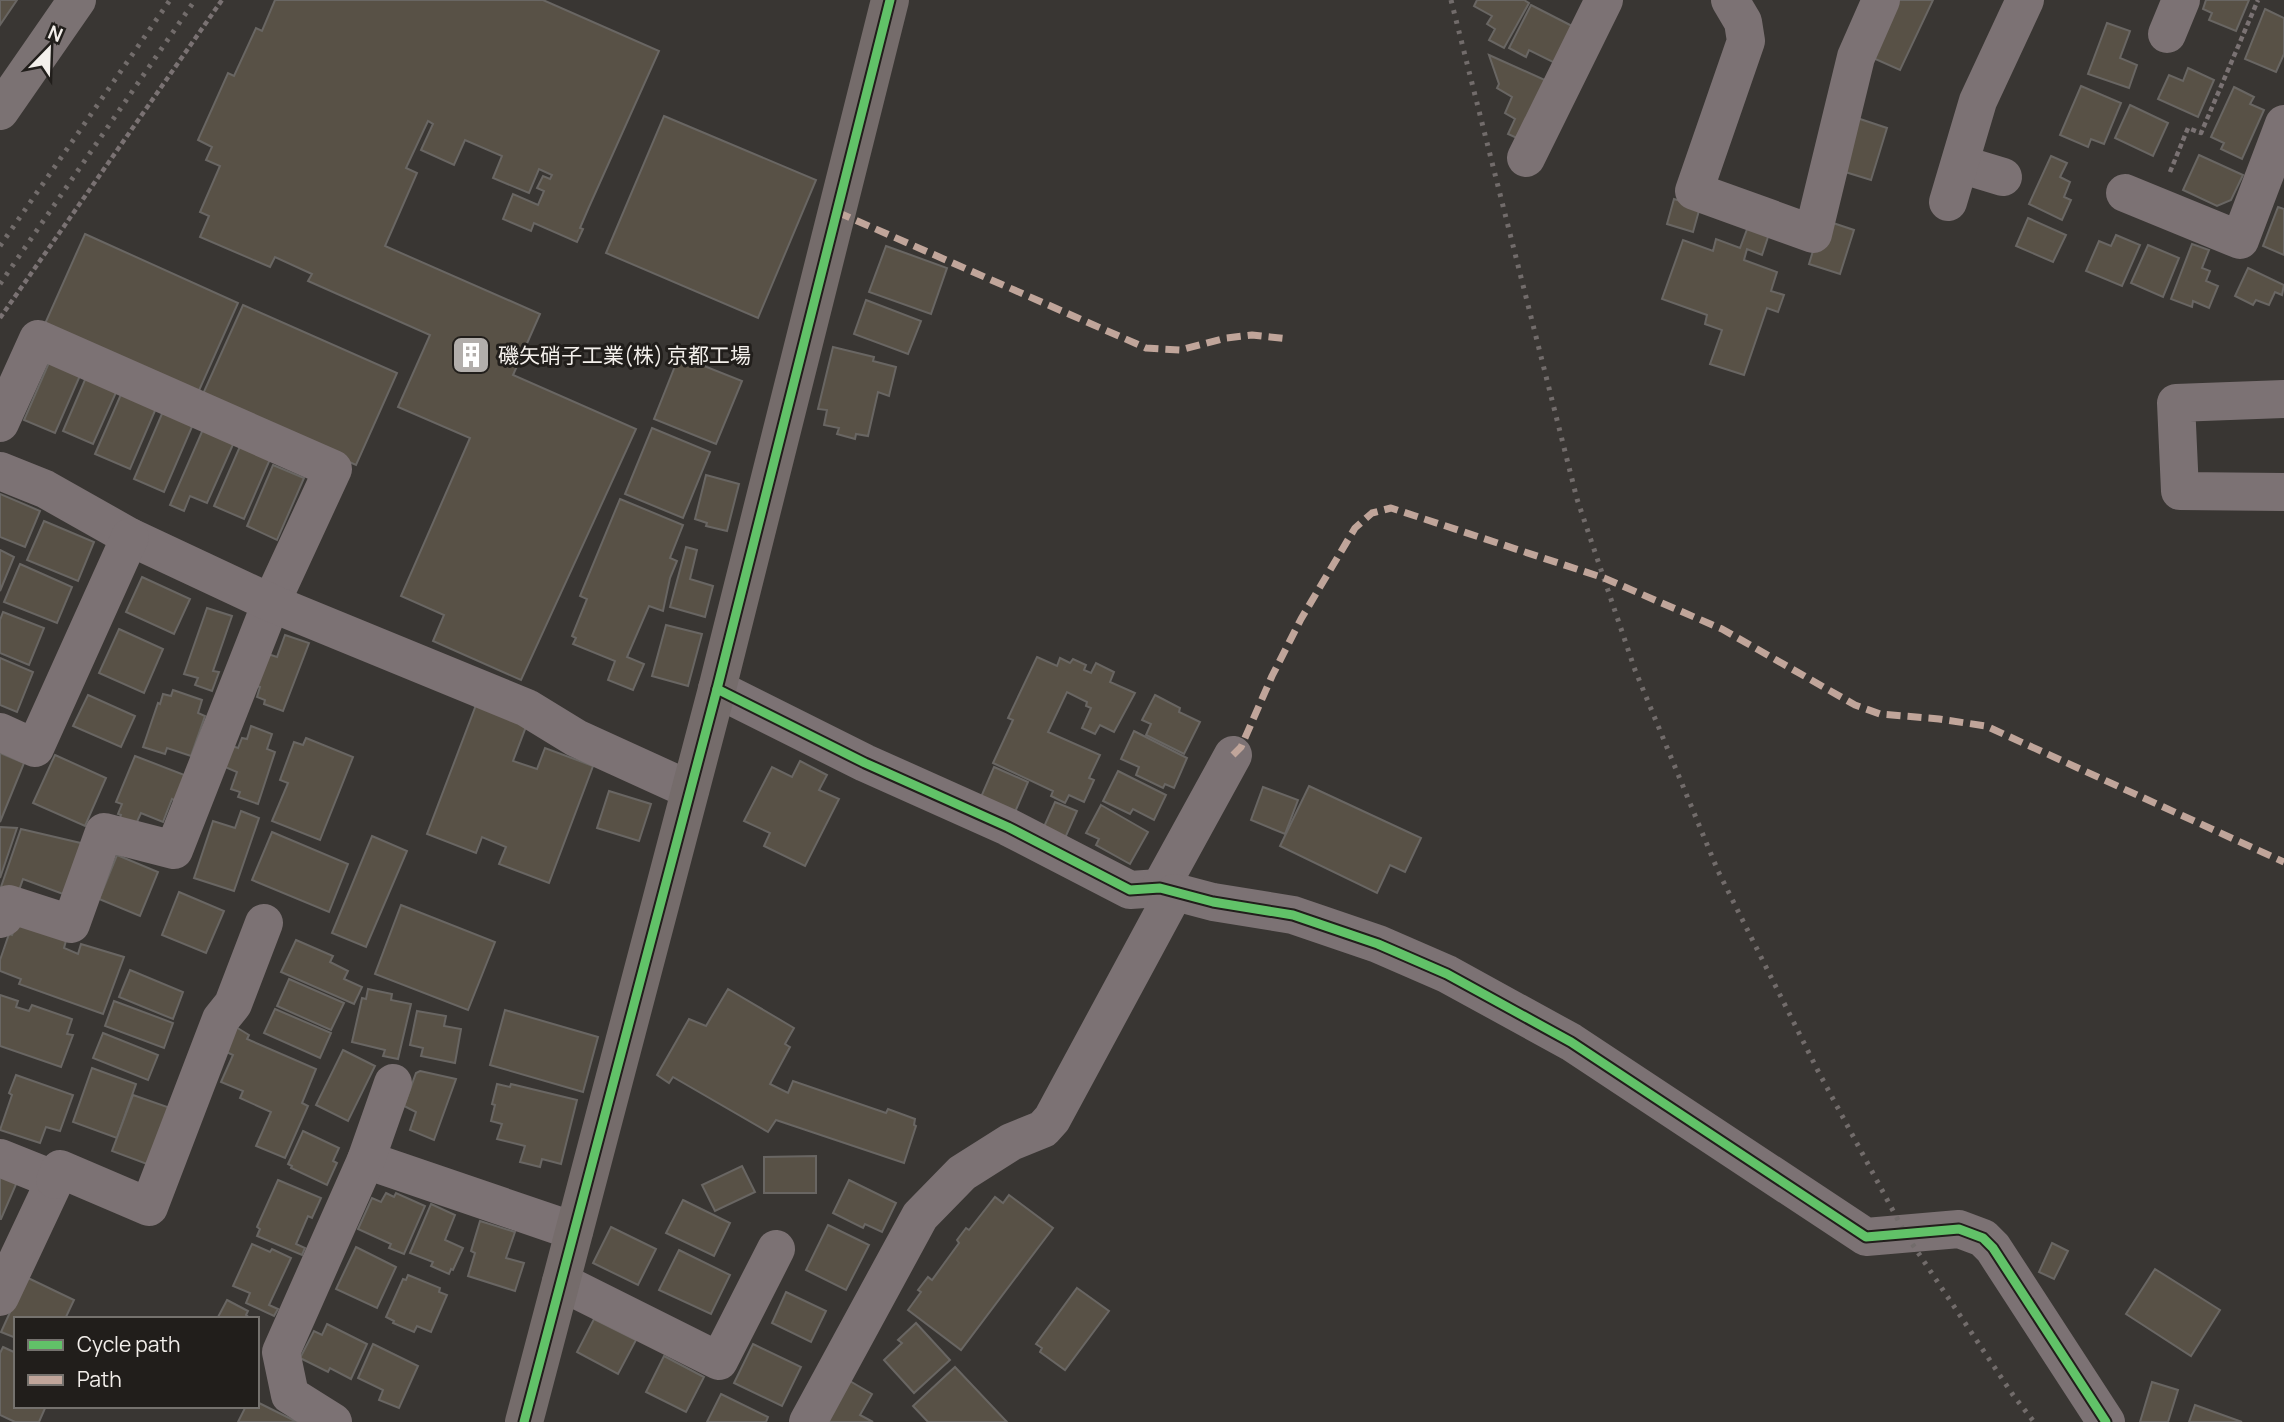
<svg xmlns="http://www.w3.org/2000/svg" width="2284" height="1422" font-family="Manrope,'Noto Sans JP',sans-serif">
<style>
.building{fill:#585146;stroke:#696663;stroke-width:2}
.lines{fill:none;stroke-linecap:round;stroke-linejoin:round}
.path{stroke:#7a7273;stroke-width:4.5;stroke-dasharray:5 3.5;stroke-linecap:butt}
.street{stroke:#7c7274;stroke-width:38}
.secondary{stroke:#756c6b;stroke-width:38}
.primary{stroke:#7b7273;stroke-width:38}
.rail{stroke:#726c6b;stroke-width:5;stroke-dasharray:3.5 7;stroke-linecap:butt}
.quiet{stroke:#c0a59a;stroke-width:7;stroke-dasharray:14 7;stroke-linecap:butt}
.cycleway-casing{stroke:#211e1b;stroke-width:13}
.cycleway{stroke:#61c268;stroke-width:9}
.labels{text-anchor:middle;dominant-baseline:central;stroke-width:6;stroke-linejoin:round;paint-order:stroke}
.poi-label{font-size:21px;fill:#f3efeb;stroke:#211e1b;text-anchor:start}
</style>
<rect width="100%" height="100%" fill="#393633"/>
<g class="building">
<polygon points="0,0 17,0 0,25"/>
<polygon points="275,0 543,0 659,51 589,207 580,228 583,229 577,242 534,223 531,231 503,219 513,194 538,205 544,191 537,188 543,176 550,179 552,175 539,169 529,193 493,178 502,156 465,140 454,165 421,150 433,124 428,121 406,168 417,173 385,246 540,314 513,375 636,429 521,680 433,641 444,615 401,596 470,438 398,407 430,335 308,281 312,274 275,257 270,267 200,237 209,216 200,212 220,166 206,160 212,147 198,140 228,73 234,76 256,28 262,31"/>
<polygon points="1477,0 1524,0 1529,3 1504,48 1489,40 1495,29 1487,24 1492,16 1474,6"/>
<polygon points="1889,0 1933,0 1900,70 1864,54"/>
<polygon points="2206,0 2249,0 2236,31 2209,20 2212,13 2203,9"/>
<polygon points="1531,5 1576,28 1557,64 1529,50 1526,57 1509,48"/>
<polygon points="2265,9 2284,18 2284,54 2276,72 2245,59"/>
<polygon points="2107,23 2130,31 2120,58 2137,65 2129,88 2088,74"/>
<polygon points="1489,55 1547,81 1519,139 1508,134 1515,119 1505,113 1512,97 1497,88 1499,84"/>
<polygon points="2188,68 2214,80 2198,117 2158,99 2169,75 2183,81"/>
<polygon points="2081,86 2121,103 2104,144 2091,139 2088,147 2060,135"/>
<polygon points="2234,87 2254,97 2250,104 2264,110 2242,159 2221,149 2224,143 2211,137"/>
<polygon points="2130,105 2168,123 2153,156 2115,138"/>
<polygon points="664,116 816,180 758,318 606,253"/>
<polygon points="1857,118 1887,128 1871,180 1842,171"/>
<polygon points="2199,155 2243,175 2231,200 2217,206 2183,190"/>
<polygon points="2051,156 2067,163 2060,177 2070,182 2064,197 2071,200 2062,220 2029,204"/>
<polygon points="1674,199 1700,207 1693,232 1667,224"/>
<polygon points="2278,207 2284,209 2284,255 2263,246"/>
<polygon points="2028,218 2066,235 2053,262 2016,246"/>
<polygon points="1830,222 1854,230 1840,274 1809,264 1816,241"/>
<polygon points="1749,224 1770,231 1762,255 1747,249 1744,260 1777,272 1771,291 1784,295 1778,312 1767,308 1744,375 1710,364 1722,330 1705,324 1707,315 1662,299 1683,240 1713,251 1716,239 1740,248"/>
<polygon points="85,234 238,303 197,395 44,326"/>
<polygon points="2116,235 2140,245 2122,286 2086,271 2099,241 2111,246"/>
<polygon points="2192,244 2209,250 2202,268 2210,271 2206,281 2218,286 2209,308 2193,301 2192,307 2171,299"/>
<polygon points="2148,245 2179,258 2163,297 2131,283"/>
<polygon points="886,246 947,268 931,314 869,292"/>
<polygon points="2248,268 2284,285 2282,295 2275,292 2269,305 2256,300 2253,305 2235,296"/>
<polygon points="866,300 921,321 908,354 854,334"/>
<polygon points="243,305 397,373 356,465 202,396"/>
<polygon points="833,347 874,357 873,361 896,367 889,396 878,392 868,436 856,434 855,439 837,434 839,428 824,425 827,410 818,409"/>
<polygon points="679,356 742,381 716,444 654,419"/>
<polygon points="51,358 82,371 55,433 24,420"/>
<polygon points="87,375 118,388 93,444 63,431"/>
<polygon points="122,392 157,406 130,469 95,454"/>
<polygon points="164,409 194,422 164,492 134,479"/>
<polygon points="204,427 235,440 207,503 190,496 184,511 170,505"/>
<polygon points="652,428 710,452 683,518 625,494"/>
<polygon points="241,444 271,457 244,519 214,506"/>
<polygon points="273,465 304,478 277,540 247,526"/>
<polygon points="706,475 739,484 727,531 706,526 707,523 695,519"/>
<polygon points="0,494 40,511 25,547 0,537"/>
<polygon points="620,499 683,525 670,558 677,561 670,578 663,611 649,606 627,657 644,664 633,690 608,680 615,661 573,644 576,638 572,636 587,599 580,596"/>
<polygon points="44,521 94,542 78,581 27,560"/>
<polygon points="686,547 697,550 690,579 713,586 705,617 670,607"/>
<polygon points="0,550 14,557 0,591"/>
<polygon points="20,564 72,587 57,623 4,602"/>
<polygon points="142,577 190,599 174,634 126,612"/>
<polygon points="207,608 232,616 213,671 219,672 212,691 195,685 198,678 184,674"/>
<polygon points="3,612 44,628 29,665 0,653 0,620"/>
<polygon points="666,625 702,634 688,686 652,676"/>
<polygon points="119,629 163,649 144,693 99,673"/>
<polygon points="285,635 309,643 283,711 264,704 265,700 257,697 260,687 254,685 265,653 277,657"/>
<polygon points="1037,657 1057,666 1060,658 1070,663 1073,659 1086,665 1084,670 1091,673 1096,663 1114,672 1110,682 1135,693 1114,732 1100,725 1095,734 1082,728 1091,708 1086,706 1087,702 1067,692 1048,732 1100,755 1089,778 1094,780 1084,802 1069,795 1065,803 1051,796 1053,791 993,763 1013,720 1008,718"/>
<polygon points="0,658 33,672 17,712 0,705"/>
<polygon points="173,690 202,700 198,713 205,716 191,756 167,748 165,754 143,747 158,703 160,704 163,694 171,696"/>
<polygon points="88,695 135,716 121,747 73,726"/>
<polygon points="1155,695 1180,708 1179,712 1200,722 1184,754 1146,735 1151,724 1142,720"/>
<polygon points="476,705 527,724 513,761 537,769 545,748 593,766 549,883 499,864 506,847 482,837 476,853 427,834"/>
<polygon points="251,726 272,734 267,749 275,752 258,804 238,797 240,792 231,789 237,772 225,767 232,746 238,748 242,738 247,739"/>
<polygon points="1134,731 1187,758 1174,788 1165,784 1163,788 1136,775 1139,767 1121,759"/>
<polygon points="306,738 353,757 320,840 272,821 288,783 280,780 294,742 303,745"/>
<polygon points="0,753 24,763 0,822"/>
<polygon points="55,755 106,778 85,826 33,803"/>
<polygon points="135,756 187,776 176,801 172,799 163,822 141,813 136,824 120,818 121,815 118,814 122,804 116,802"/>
<polygon points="800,761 827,775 819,790 839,799 805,866 764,846 770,833 744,821 772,767 792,777"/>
<polygon points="994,767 1028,782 1015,812 981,797"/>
<polygon points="1118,771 1166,795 1154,820 1133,809 1130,814 1103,801"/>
<polygon points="1309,786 1421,838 1405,872 1390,865 1377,893 1280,846"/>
<polygon points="1263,787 1298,800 1285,834 1251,820"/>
<polygon points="609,791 651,804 639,841 597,828"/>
<polygon points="1055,802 1077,811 1065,838 1043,829"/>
<polygon points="1101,805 1148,832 1130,864 1096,845 1099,839 1086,833"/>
<polygon points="241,811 259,818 234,891 194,878 213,821 235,828"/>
<polygon points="0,827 17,828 0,878"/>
<polygon points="21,829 85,844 63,894 23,879 18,893 1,887"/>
<polygon points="272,832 348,864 329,912 252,880"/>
<polygon points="372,836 407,851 366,947 332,933"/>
<polygon points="117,855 158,872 140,916 99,899"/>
<polygon points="179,892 224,911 206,953 162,935"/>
<polygon points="401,905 495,942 468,1010 375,974"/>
<polygon points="17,922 67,937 64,948 78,954 81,944 124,957 103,1014 19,984 21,979 0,971 0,960 9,934 12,935"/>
<polygon points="296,940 333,956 330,962 348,971 344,979 362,987 354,1004 281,972"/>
<polygon points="130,970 183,992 173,1019 119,997"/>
<polygon points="289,979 344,1003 331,1030 277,1006"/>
<polygon points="368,989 392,994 391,1000 411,1004 398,1059 383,1056 385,1050 352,1042 362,998 366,999"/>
<polygon points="728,989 794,1028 785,1044 790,1047 770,1084 788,1093 793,1081 886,1113 888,1109 915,1119 914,1125 916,1126 904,1163 776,1120 768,1132 673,1077 669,1083 657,1075 689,1019 706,1026"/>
<polygon points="0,995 18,1001 16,1007 29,1011 32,1005 72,1019 67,1034 73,1035 61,1067 0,1046"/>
<polygon points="114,1001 173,1023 164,1048 105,1026"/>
<polygon points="275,1009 331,1033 320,1058 264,1033"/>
<polygon points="505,1010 598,1037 583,1092 490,1065"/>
<polygon points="417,1011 446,1016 444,1026 461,1029 455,1063 421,1056 423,1048 410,1045"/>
<polygon points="231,1024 249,1035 247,1039 316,1069 302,1103 308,1106 285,1158 256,1146 271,1112 240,1098 243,1091 221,1082 233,1055 220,1049"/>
<polygon points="103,1033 158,1055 148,1080 93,1058"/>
<polygon points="343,1050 375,1066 348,1121 316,1105"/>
<polygon points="92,1068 136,1084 117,1138 73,1122"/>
<polygon points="420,1071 456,1079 434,1140 410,1130 416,1112 404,1106 416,1073"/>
<polygon points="16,1075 73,1095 60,1131 46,1127 40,1143 0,1130 12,1095 9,1093"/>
<polygon points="497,1084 510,1087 511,1084 577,1100 561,1164 542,1159 540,1167 520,1162 525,1146 497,1139 502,1124 491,1121 495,1105 492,1104"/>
<polygon points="133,1095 176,1110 155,1167 112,1151"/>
<polygon points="303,1131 339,1148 333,1161 337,1163 327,1185 291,1168 292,1166 288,1164"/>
<polygon points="816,1156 816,1193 764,1193 764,1157"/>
<polygon points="742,1166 755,1192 715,1211 702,1185"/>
<polygon points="0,1174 17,1182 1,1219 0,1219"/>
<polygon points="278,1180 321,1198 312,1218 308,1216 296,1244 305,1248 302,1255 257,1236 260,1229 257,1227"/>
<polygon points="849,1180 896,1203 882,1232 865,1224 863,1228 833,1213"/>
<polygon points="386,1193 394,1197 396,1193 425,1206 404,1254 389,1248 391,1244 358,1229 372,1198 381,1202"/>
<polygon points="1009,1195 1053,1228 961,1350 908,1310 921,1292 918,1290 928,1277 932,1280 959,1243 957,1240 966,1228 969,1230 995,1197 1003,1203"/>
<polygon points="683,1200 730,1223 714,1256 666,1233"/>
<polygon points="431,1204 455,1215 445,1240 463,1248 453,1270 451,1269 449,1274 431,1266 433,1262 410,1253"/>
<polygon points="480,1221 515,1232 506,1258 524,1263 515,1291 468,1276 475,1253 471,1251"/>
<polygon points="828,1225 869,1245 846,1290 806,1270"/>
<polygon points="611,1227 656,1249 638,1285 593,1263"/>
<polygon points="2052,1243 2068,1251 2054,1279 2039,1272"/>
<polygon points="252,1244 270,1252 272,1249 291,1258 269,1305 278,1309 274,1316 246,1303 250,1293 233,1286"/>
<polygon points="356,1247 396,1267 377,1308 336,1289"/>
<polygon points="679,1250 730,1275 711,1314 659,1290"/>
<polygon points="2155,1269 2220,1310 2191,1356 2126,1314"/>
<polygon points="408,1275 440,1288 439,1292 447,1295 431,1332 417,1326 414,1332 393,1323 394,1321 386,1317 403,1279 406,1280"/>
<polygon points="26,1277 74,1300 65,1319 16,1319 16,1338 1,1332"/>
<polygon points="1077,1288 1109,1311 1065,1370 1040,1352 1042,1348 1036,1344"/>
<polygon points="786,1292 826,1311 811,1342 772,1323"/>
<polygon points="227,1300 248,1311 246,1315 251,1319 217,1319"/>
<polygon points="594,1319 636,1340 618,1374 577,1352"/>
<polygon points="916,1323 950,1360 914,1393 884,1360 902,1343 898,1340"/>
<polygon points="327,1324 367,1344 351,1379 330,1368 328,1372 300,1358 314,1331 322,1335"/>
<polygon points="373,1344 418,1366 399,1408 379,1400 383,1390 358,1378"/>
<polygon points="753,1344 801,1367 782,1406 734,1383"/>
<polygon points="3,1347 16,1353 16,1406 46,1406 39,1422 15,1422 0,1415 0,1353"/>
<polygon points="664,1356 704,1377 686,1412 646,1392"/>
<polygon points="955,1367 1007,1422 928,1422 913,1406"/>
<polygon points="843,1377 872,1394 860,1415 873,1422 818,1422"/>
<polygon points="2152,1382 2178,1390 2168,1422 2140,1422"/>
<polygon points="721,1394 768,1417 766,1422 707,1422"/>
<polygon points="257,1402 297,1422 238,1422 246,1406 257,1406"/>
<polygon points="2195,1405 2242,1422 2189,1422"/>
</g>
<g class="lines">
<g class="path">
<polyline points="2170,172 2188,128 2201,133 2258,0"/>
<polyline points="0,318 222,0"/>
</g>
<g class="street">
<polyline points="1730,0 1743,22 1746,41 1694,191 1813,234 1856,57 1881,0"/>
<polyline points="2167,34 2181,0"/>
<polyline points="1526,158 1604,0"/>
<polyline points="1960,164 2003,177"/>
<polyline points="2125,193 2240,240 2284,124"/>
<polyline points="1948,202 1978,101 2025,0"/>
<polyline points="2284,399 2176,403 2180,491 2284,492"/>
<polyline points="0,423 38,339 333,469 271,603 174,850 104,832 71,924 9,904 4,917 0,919"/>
<polyline points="0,471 45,489 130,537 271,603 527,708 576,738 690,790"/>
<polyline points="717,689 865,763 1008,827 1130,890 1160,888 1213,902 1293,915 1378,944 1447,974 1571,1042 1866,1237 1959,1229 1983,1238 1993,1248 2106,1422"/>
<polyline points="0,732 35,748 130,537"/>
<polyline points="1160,888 1233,755"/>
<polyline points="0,1158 55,1180 0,1297"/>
<polyline points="366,1160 574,1231"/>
<polyline points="55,1180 60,1169 149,1207 221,1019 233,1004 264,923"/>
<polyline points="561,1282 719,1361 776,1249"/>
<polyline points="333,1422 290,1395 281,1352 366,1160 393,1083"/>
<polyline points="808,1422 920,1216 962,1173 1011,1142 1043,1129 1052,1119 1174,893"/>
</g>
<polyline class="secondary" points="524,1422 717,689 890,0"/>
<polyline class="primary" points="0,111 77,0"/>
<g class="rail">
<polyline points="1451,0 1577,499 1635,670 1718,871 1817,1069 1905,1233 2013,1395 2034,1422"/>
<polyline points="0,246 170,0"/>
<polyline points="0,284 195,0"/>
</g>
<g class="quiet">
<polyline points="837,212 1146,348 1180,350 1226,338 1252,335 1289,339"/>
<polyline points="1233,755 1241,747 1272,676 1301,619 1355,528 1372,513 1391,508 1604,578 1722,629 1855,705 1880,714 1939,719 1986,726 2284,862"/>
</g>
<defs>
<g id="cycleway">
<polyline points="717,689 865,763 1008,827 1130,890 1160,888 1213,902 1293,915 1378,944 1447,974 1571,1042 1866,1237 1959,1229 1983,1238 1993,1248 2106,1422"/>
<polyline points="524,1422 717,689 890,0"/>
</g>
</defs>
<use href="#cycleway" class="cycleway-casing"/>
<use href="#cycleway" class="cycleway"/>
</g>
<defs>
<symbol id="building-square" viewBox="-11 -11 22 22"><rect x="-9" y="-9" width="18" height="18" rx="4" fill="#b2aeab" stroke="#211e1b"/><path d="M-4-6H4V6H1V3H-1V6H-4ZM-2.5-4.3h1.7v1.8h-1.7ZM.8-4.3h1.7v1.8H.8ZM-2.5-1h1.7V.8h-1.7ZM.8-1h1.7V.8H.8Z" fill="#fff"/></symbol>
</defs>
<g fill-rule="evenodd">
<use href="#building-square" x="449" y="333" width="44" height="44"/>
</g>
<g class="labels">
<g class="poi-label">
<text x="498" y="355">磯矢硝子工業(株) 京都工場</text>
</g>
</g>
<rect x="14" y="1317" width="245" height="91" fill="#211e1b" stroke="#75726e" stroke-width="2"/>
<rect x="28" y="1340" width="35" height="10" fill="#61c268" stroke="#75726e" stroke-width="2"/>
<text x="77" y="1352" font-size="21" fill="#f3efeb">Cycle path</text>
<rect x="28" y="1375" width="35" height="10" fill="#c0a59a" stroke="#75726e" stroke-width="2"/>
<text x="77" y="1387" font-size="21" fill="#f3efeb">Path</text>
<g transform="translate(49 49) rotate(23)" stroke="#211e1b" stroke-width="5" paint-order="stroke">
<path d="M0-5L12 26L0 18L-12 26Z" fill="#f3efeb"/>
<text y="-10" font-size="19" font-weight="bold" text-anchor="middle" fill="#f3efeb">N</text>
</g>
</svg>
